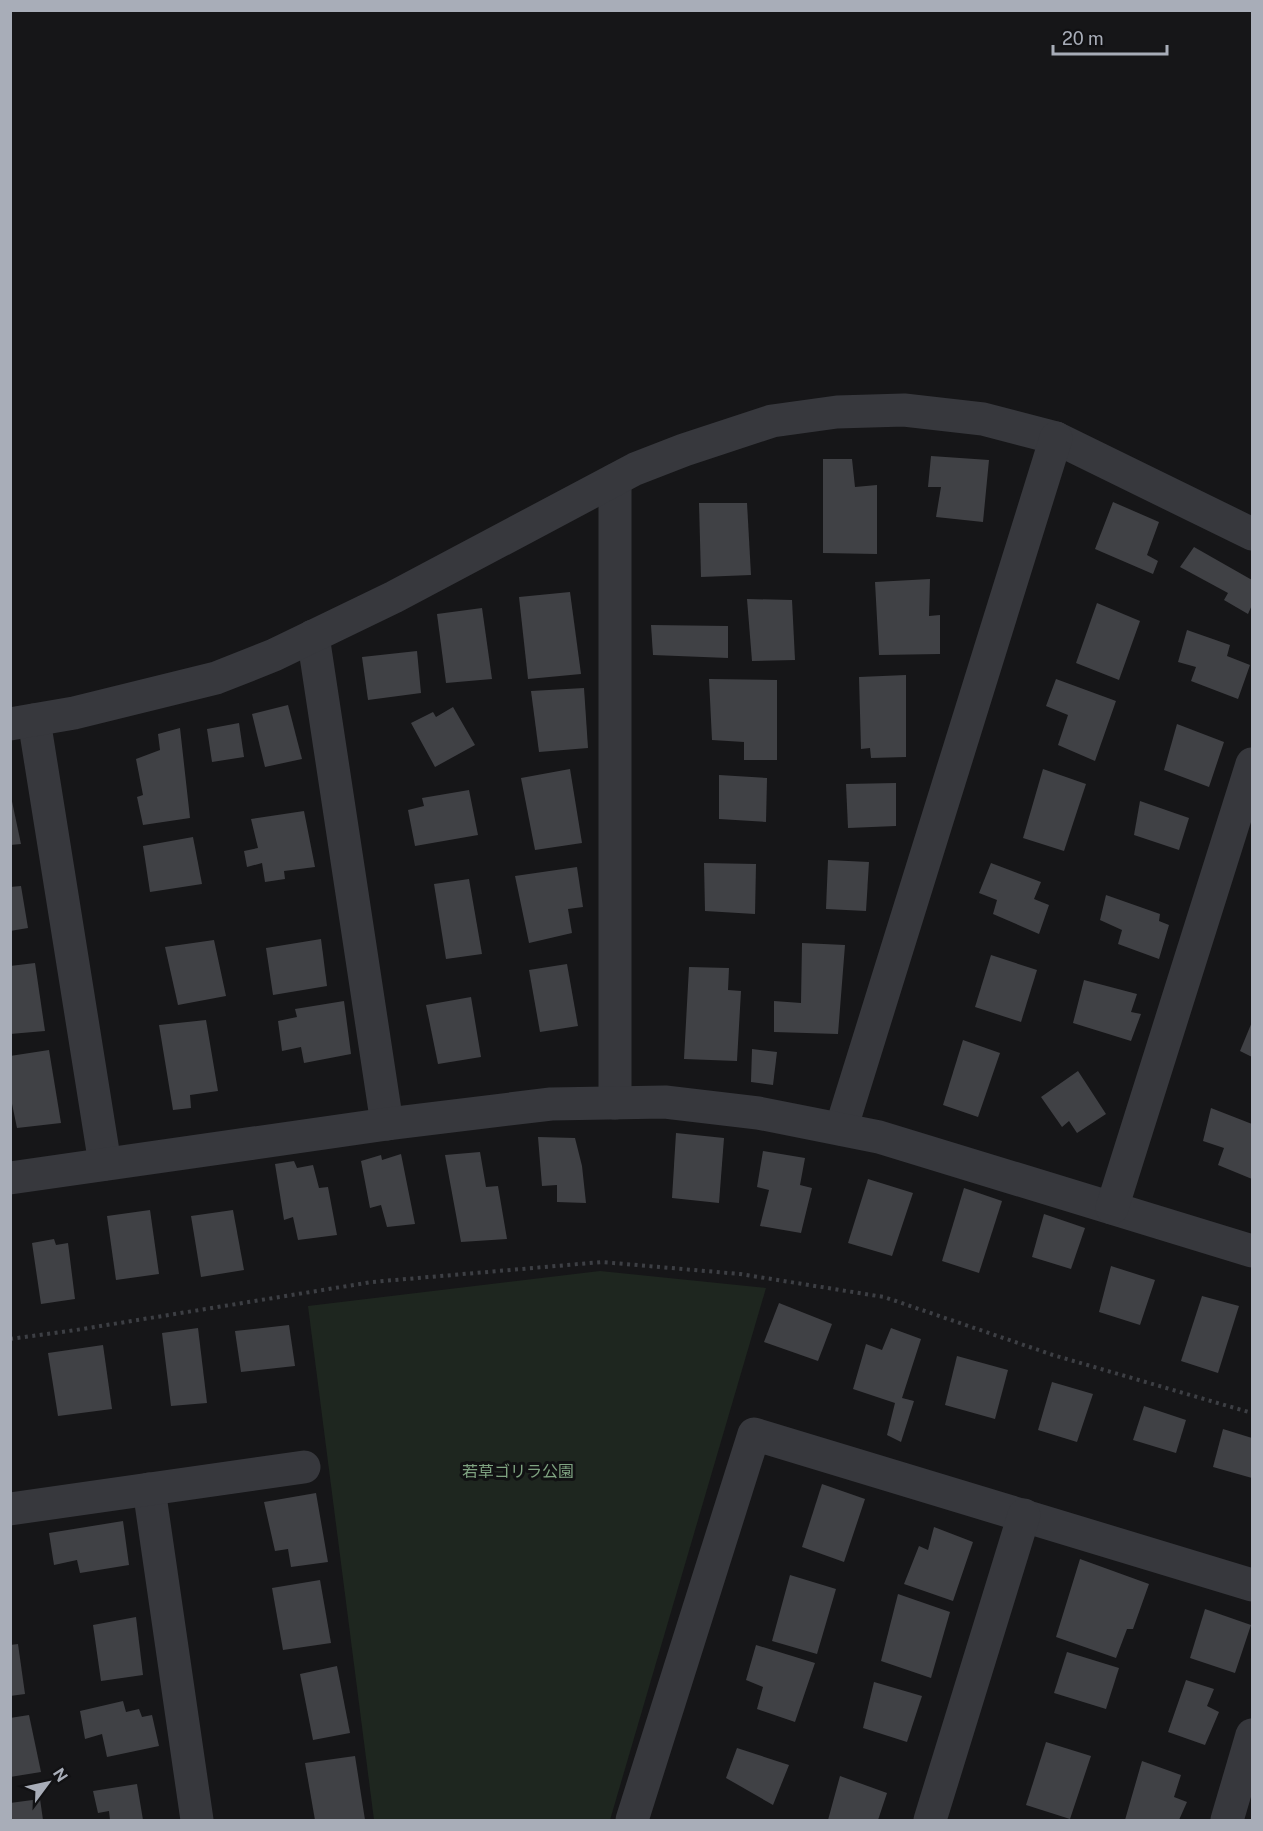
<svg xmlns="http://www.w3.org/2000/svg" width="1263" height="1831" font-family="'Public Sans','Noto Sans JP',sans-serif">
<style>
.green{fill:#1e261f}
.building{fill:#404145}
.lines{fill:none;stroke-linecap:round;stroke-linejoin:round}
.path{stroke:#3d3f44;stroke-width:4;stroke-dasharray:3 4.5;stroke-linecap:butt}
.minor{stroke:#37383d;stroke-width:33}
.labels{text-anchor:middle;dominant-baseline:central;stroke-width:6;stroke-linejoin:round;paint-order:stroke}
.park-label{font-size:16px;fill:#7fa381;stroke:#111113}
</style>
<rect width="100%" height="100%" fill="#161618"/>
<polygon class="green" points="600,1271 766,1288 610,1820 374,1820 308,1306"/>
<g class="building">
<polygon points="931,456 989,460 983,522 936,517 941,487 928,487"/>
<polygon points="823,459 852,459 855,487 877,485 877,554 823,553"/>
<polygon points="1113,502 1159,522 1147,555 1158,561 1153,574 1095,549"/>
<polygon points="699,503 747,503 751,575 701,577"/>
<polygon points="1194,547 1252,580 1252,605 1248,614 1224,600 1228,593 1180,567"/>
<polygon points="930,579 929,616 940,615 940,654 879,655 875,582"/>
<polygon points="570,592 581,674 528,679 519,597"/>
<polygon points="747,599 792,600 795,660 752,661"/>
<polygon points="1097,603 1140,621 1119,680 1076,663"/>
<polygon points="482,608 492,679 446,683 437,614"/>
<polygon points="651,625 728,626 728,658 653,655"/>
<polygon points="1187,630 1230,645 1227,656 1250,665 1238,699 1191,681 1196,667 1178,662"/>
<polygon points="417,651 421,693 368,700 362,657"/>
<polygon points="906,675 906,757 871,758 870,748 861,749 859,677"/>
<polygon points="709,679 777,680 777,760 744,760 744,742 712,740"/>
<polygon points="1056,679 1116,701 1095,761 1058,745 1068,715 1046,706"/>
<polygon points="584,688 588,748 539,752 531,691"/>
<polygon points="288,705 302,759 265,767 252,714"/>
<polygon points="453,707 475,745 435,767 411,723 433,712 436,717"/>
<polygon points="239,723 244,757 212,762 207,729"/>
<polygon points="1177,724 1224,742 1209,787 1164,770"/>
<polygon points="180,728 190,818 143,825 137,797 143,795 136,759 160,750 158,734"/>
<polygon points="570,769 582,843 535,850 521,778"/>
<polygon points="1043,769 1086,784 1064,851 1023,838"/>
<polygon points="719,775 767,778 766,822 719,819"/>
<polygon points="896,783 896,826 848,828 846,784"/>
<polygon points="469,790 478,835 415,846 408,810 424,806 422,798"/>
<polygon points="10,792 21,844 10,845"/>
<polygon points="1140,801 1189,818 1179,850 1134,835"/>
<polygon points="304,811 315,867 284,871 285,879 265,882 262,863 247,867 244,851 258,848 251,819"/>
<polygon points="193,837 202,884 150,892 143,846"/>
<polygon points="828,860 869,862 866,911 826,909"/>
<polygon points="704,863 756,864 755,914 705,911"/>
<polygon points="991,863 1041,882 1034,899 1049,905 1039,934 993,914 997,900 979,893"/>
<polygon points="577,867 583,907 568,909 572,933 529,943 515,876"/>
<polygon points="469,879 482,954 446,959 434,884"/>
<polygon points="21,886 28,928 10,931 10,887"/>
<polygon points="1106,895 1160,914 1159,921 1169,925 1159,959 1118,944 1122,930 1100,920"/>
<polygon points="321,939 327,986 273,995 266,948"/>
<polygon points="214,940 226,996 178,1005 165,947"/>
<polygon points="802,943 845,945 838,1034 774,1032 774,1001 801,1003"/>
<polygon points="991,955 1037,970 1021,1022 975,1007"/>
<polygon points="35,963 45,1031 10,1034 10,966"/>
<polygon points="567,964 578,1026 540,1032 529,970"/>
<polygon points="689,967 729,968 728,990 741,991 737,1061 684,1059"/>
<polygon points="1084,980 1137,994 1131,1012 1141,1014 1131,1041 1073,1023"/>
<polygon points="471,997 481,1057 438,1064 426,1005"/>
<polygon points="344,1001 351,1054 304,1063 301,1047 282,1051 278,1021 297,1017 295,1009"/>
<polygon points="206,1020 218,1091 190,1095 191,1108 173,1110 159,1025"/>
<polygon points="1252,1022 1252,1057 1240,1051"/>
<polygon points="963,1040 1000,1053 978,1117 943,1105"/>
<polygon points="752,1049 777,1052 773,1085 751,1082"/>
<polygon points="49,1050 61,1123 17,1128 10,1094 10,1056"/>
<polygon points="1078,1071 1106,1114 1077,1133 1069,1121 1062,1127 1041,1097"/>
<polygon points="1211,1108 1252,1124 1252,1179 1218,1165 1224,1148 1203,1141"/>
<polygon points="676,1133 724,1138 719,1203 672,1198"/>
<polygon points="538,1137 575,1138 582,1166 586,1203 557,1202 557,1185 542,1186"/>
<polygon points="763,1151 805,1158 800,1185 812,1188 801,1233 760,1226 769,1190 757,1187"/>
<polygon points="480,1152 486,1187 498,1186 507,1239 461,1242 445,1155"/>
<polygon points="401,1154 415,1224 387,1227 381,1205 370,1208 361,1161 381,1155 382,1160"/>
<polygon points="294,1161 297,1168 313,1165 319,1188 328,1187 337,1235 298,1240 293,1217 284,1220 275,1164"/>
<polygon points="868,1179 913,1193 892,1256 848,1243"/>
<polygon points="964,1188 1002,1201 979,1273 942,1261"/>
<polygon points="150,1210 159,1274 116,1280 107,1216"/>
<polygon points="233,1210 244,1270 201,1277 191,1216"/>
<polygon points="1044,1214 1085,1228 1071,1269 1032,1257"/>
<polygon points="54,1239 56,1245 68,1243 75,1299 41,1304 32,1243"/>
<polygon points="1111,1266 1155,1280 1140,1325 1099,1312"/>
<polygon points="1202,1296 1239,1306 1218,1373 1181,1361"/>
<polygon points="779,1303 832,1324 818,1361 764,1342"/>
<polygon points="289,1325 295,1366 241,1372 235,1331"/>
<polygon points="198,1328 207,1403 171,1406 162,1333"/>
<polygon points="891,1328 921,1339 902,1398 914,1401 901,1442 887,1435 895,1403 853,1389 866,1344 882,1350"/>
<polygon points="103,1345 112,1409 58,1416 48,1353"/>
<polygon points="957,1356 1008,1370 995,1419 945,1405"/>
<polygon points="1052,1382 1093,1394 1077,1442 1038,1430"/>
<polygon points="1144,1406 1186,1420 1176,1453 1133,1440"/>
<polygon points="1223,1429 1252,1438 1252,1478 1213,1467"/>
<polygon points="822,1484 865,1499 844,1562 802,1547"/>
<polygon points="316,1493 328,1562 291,1567 288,1549 275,1551 264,1502"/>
<polygon points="123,1521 129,1565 80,1573 77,1560 54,1565 49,1533"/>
<polygon points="934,1527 973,1542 953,1601 904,1584 919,1546 928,1550"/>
<polygon points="1080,1559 1149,1584 1133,1629 1127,1629 1116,1658 1056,1637"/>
<polygon points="790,1575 836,1589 817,1654 772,1641"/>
<polygon points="320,1580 331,1643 283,1650 272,1588"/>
<polygon points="898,1594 950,1612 931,1678 881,1661"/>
<polygon points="1205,1609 1251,1625 1235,1673 1190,1658"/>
<polygon points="136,1617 143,1675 101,1681 93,1625"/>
<polygon points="18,1644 25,1694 10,1696 10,1645"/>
<polygon points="756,1645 815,1663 795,1722 757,1709 763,1687 746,1680"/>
<polygon points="1067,1652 1119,1668 1106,1709 1054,1693"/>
<polygon points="337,1666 350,1733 313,1740 300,1674"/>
<polygon points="1186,1680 1214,1689 1207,1706 1219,1712 1205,1745 1168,1732"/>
<polygon points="874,1682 922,1696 907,1742 863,1728"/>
<polygon points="123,1701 126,1712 139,1709 142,1717 152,1715 159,1746 107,1757 102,1734 85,1739 80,1711"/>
<polygon points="29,1715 41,1772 10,1777 10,1718"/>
<polygon points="1046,1742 1091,1756 1070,1819 1026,1805"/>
<polygon points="737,1748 789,1765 773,1805 726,1778"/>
<polygon points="355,1756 365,1820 315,1820 305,1763"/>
<polygon points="1142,1761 1181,1775 1174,1797 1187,1802 1179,1820 1125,1820"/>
<polygon points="840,1776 887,1793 878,1820 828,1820"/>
<polygon points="137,1784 143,1820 110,1820 109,1811 98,1813 93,1791"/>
<polygon points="40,1799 43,1820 10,1820 10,1803"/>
</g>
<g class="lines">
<polyline class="path" points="10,1339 76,1330 372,1282 602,1262 740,1274 884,1297 1053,1355 1252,1413"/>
<g class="minor">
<polyline points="615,480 615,1103"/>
<polyline points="313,636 387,1124"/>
<polyline points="34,720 105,1164"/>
<polyline points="10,724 74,713 216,678 274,655 394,597 635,469 684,450 772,421 837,412 904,410 983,419 1056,438 1252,534"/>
<polyline points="841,1129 1056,438"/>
<polyline points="10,1178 387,1124 551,1104 665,1102 758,1113 879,1137 1252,1251"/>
<polyline points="1112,1208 1252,764"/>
<polyline points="149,1489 197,1820"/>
<polyline points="10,1509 304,1467"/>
<polyline points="632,1820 754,1434 1252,1585"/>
<polyline points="930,1820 1024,1515"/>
<polyline points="1227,1820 1252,1735"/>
</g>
</g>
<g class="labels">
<g class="park-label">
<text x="518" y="1471">若草ゴリラ公園</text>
</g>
</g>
<rect width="1263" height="1831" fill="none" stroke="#a8adb8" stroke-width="24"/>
<g transform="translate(48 1783) rotate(57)" stroke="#111113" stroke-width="4.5" paint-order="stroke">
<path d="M0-4.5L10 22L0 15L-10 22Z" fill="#a8adb8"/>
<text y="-9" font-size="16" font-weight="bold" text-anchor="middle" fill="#a8adb8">N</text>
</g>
<path d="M1053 45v9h114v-9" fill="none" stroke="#a8adb8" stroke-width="3"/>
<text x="1062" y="45" font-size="18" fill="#a8adb8" stroke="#111113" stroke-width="4.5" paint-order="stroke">20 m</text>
</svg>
